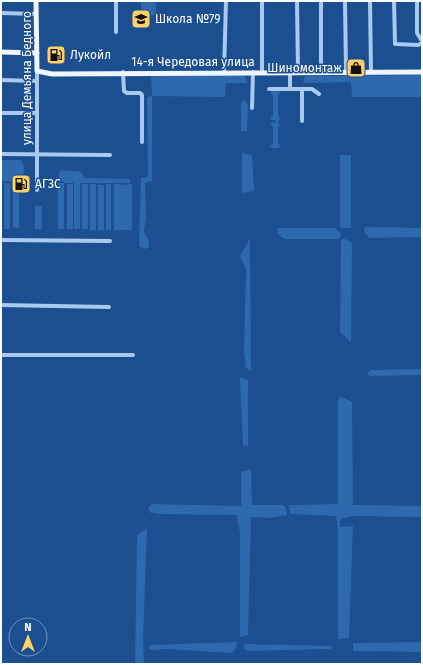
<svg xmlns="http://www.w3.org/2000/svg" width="423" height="665" font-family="'Fira Sans',sans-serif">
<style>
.green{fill:#2e69ad}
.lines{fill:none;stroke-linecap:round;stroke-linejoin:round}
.minor{stroke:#a9c9ee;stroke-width:4}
.major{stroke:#f0f6ff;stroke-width:5}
.labels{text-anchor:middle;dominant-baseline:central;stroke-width:3;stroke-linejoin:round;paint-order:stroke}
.poi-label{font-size:12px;fill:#fff;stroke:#1b4f8f;text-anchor:start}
.street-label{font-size:12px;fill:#fff;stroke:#1b4f8f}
</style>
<rect width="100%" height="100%" fill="#1b4f8f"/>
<g class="green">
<rect x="141" y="1" width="15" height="14"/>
<polygon points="151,75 244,75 248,83 226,83 225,97 152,96 152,181 145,183 146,216 144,232 149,241 149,247 145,249 139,246 141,178 148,177 147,97 152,96"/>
<polygon points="422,75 422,97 352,97 351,82 303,83 305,76"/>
<polygon points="272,91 279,91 280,92 280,94 278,95 278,116 280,118 278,122 280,125 278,127 278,143 280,145 279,148 272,148 270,146 273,144 273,127 270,124 271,123 275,122 275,120 271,120 270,118 273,116 273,95 270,93"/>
<polygon points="244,100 248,105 247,131 241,131 241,103"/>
<polygon points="242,153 252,155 254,191 242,193"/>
<rect x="340" y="155" width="11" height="73"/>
<polygon points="1,160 21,160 24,166 23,179 19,182 1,181"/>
<polygon points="60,170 81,172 85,178 130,179 130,183 80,183 80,229 74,229 74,183 65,183 58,179"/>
<rect x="4" y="183" width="6" height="46"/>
<rect x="13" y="183" width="6" height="45"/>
<rect x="58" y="183" width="6" height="46"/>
<rect x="67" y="184" width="6" height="45"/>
<rect x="82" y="184" width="6" height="45"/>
<rect x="90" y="184" width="6" height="46"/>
<rect x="106" y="184" width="5" height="46"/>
<rect x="114" y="184" width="6" height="46"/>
<polygon points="132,184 132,230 120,230 120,185"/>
<rect x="98" y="185" width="6" height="45"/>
<rect x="35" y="206" width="7" height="23"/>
<polygon points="365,227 422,228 422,237 369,238 364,232"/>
<polygon points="278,228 335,228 342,235 338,239 285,239 279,235 277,231"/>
<polygon points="250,238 251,371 246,368 244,352 246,269 240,256"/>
<polygon points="343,238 352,243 351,342 340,332 341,240"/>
<polygon points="422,369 422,375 369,376 367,373 371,370"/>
<polygon points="240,377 248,380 248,446 243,445"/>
<polygon points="340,396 352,402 353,505 422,506 422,517 353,516 340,519 340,527 353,526 349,638 338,639 338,530 336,516 290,514 289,505 338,504 338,401"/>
<polygon points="251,469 252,505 283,505 286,508 287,515 270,518 251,517 248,635 240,637 240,533 237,515 160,514 151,513 148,508 152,504 241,506 241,472"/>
<polygon points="147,528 143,640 144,664 135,664 137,535"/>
<polygon points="237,642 236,648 232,653 165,649 153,650 149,649 150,645"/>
<polygon points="422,642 422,652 353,651 353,643"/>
<polygon points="245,644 332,646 331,649 248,651 243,648"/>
</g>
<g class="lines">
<g class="minor">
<polyline points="262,1 262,72"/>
<polyline points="297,1 298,72"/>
<polyline points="321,1 321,72"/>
<polyline points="345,1 346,72"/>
<polyline points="370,1 371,72"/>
<polyline points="394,1 395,44 418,45 422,43"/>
<polyline points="417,1 417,33 422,41"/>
<polyline points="1,13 36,14"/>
<polyline points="116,32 116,1"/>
<polyline points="123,72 124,91 127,93 140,93 142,95 142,142"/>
<polyline points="224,72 226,1"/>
<polyline points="290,72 290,89"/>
<polyline points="1,80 37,81"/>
<polyline points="269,89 312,89 319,94"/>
<polyline points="252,108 253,72"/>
<polyline points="2,113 37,113"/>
<polyline points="302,121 302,89"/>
<polyline points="1,154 110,155"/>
<polyline points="37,190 37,71"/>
<polyline points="1,240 110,241"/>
<polyline points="1,305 109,307"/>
<polyline points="1,355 133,355"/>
</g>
<g class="major">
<polyline points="36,1 37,71 52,74 422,72"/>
<polyline points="1,52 37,53"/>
</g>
</g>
<defs>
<symbol id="school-square" viewBox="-11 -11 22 22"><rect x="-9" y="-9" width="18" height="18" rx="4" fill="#ffd166" stroke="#1b4f8f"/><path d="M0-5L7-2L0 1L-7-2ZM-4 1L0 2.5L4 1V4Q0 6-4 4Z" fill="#111"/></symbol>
<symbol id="fuel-square" viewBox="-11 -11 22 22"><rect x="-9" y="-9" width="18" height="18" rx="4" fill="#ffd166" stroke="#1b4f8f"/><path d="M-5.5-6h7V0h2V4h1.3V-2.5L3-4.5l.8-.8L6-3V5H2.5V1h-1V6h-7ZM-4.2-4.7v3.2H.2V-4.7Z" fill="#111"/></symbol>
<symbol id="shop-square" viewBox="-11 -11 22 22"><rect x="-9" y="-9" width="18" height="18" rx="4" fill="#ffd166" stroke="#1b4f8f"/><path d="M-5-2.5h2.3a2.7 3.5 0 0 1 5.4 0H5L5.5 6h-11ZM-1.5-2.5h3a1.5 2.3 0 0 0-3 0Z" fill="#111"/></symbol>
</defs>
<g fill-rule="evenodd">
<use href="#school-square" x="130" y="8" width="22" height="22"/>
<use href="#fuel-square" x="45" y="44" width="22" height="22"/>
<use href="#shop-square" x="345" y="57" width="22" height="22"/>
<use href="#fuel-square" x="10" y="173" width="22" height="22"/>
</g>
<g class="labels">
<g class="poi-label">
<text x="155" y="19">Школа №79</text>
<text x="70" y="55">Лукойл</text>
<text x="342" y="68" text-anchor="end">Шиномонтаж</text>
<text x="35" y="184">АГЗС</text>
</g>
<g class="street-label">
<text x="193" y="62">14-я Чередовая улица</text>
<text transform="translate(27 78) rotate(-90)">улица Демьяна Бедного</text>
</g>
</g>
<rect width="423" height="665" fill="none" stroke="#ffffff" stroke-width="4"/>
<g transform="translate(28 637)"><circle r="19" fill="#1b4f8f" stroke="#7695bc"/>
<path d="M0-3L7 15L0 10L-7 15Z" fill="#ffd166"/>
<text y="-6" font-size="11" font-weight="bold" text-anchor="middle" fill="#ffffff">N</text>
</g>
</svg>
